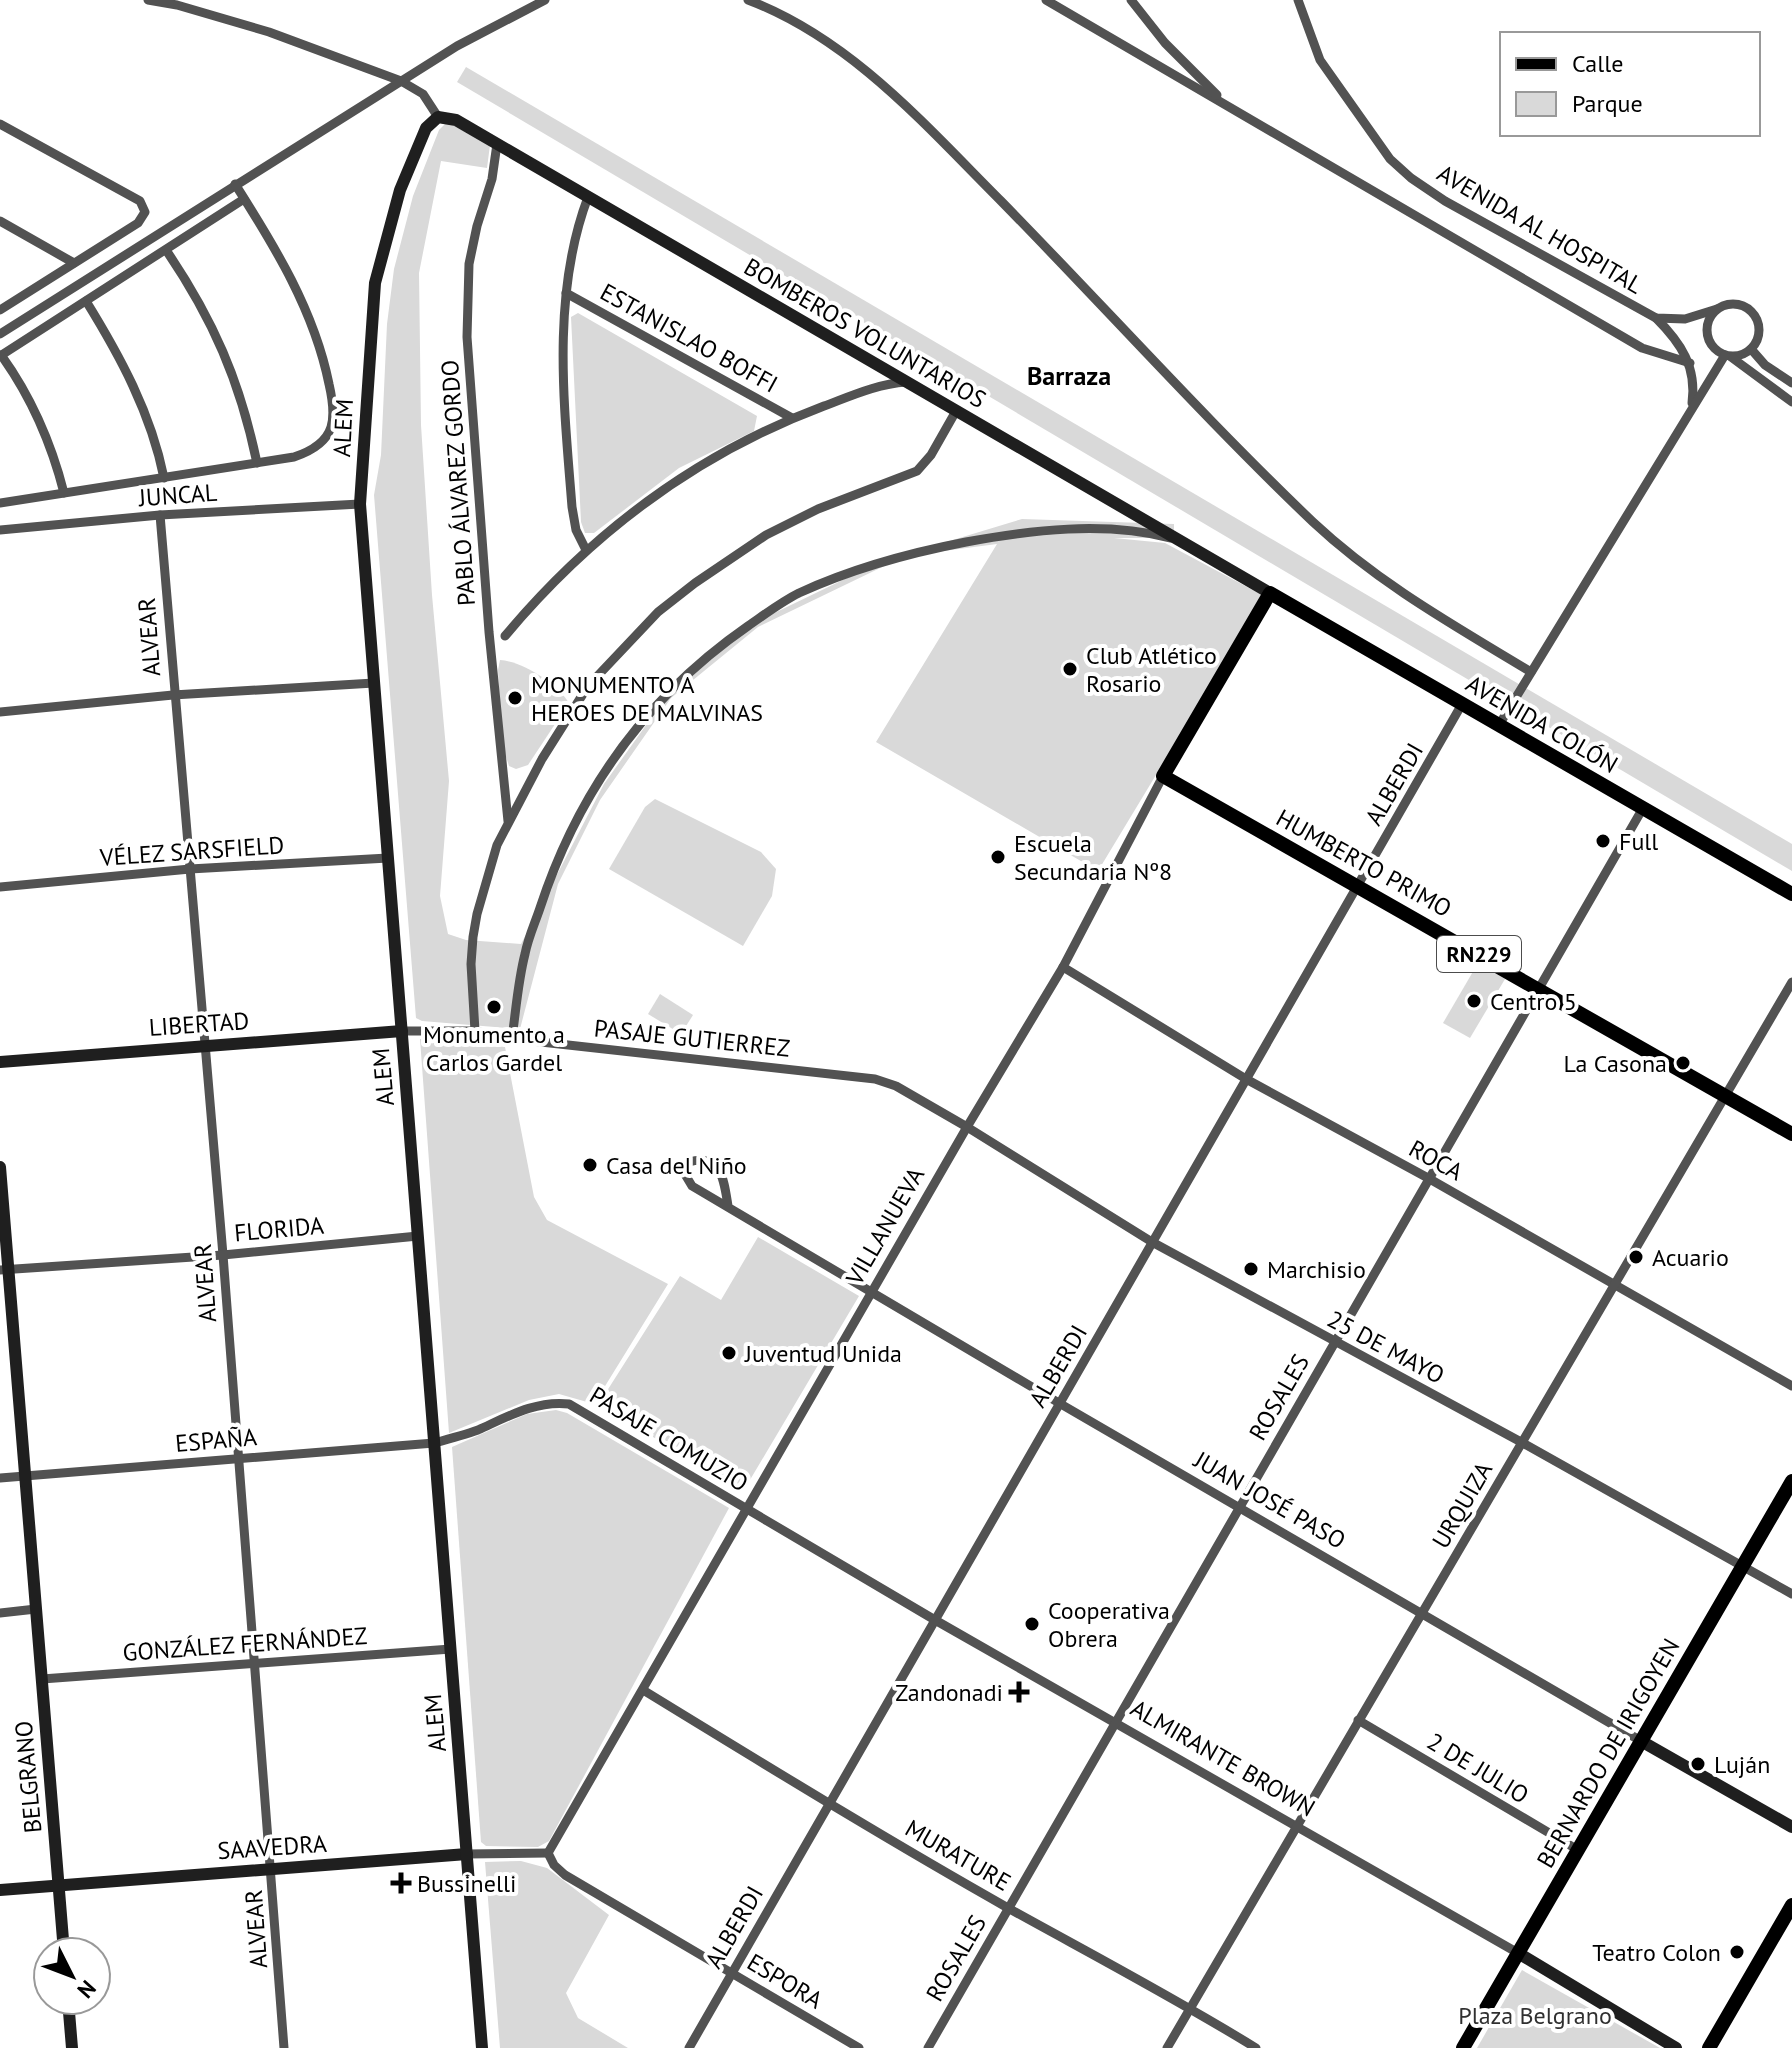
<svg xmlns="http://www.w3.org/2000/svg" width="1792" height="2048" font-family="'PT Sans',sans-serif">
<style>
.green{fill:#d9d9d9}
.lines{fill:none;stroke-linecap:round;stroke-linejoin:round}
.street{stroke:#525252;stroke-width:9}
.secondary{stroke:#1f1f1f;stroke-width:12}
.primary{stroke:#000;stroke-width:14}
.poi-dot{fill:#000;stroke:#fff;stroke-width:3}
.labels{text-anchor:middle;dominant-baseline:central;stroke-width:8;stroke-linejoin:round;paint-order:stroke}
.shield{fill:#fff;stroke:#4c4c4c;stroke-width:2}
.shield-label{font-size:22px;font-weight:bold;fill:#000}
.street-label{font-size:24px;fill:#000;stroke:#fff}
.poi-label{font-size:24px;fill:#000;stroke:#fff;text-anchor:start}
.park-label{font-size:24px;fill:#303030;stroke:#fff}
.neighbourhood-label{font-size:26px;font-weight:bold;fill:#000;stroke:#fff}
</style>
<rect width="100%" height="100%" fill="#fff"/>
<g class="green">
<polygon points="466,67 1792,844 1792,871 457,82"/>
<polygon points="447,122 490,145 487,168 441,161 419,273 421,425 432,595 449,781 440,896 448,934 466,940 521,944 604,784 669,693 758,621 880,562 1022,519 1174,524 1174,538 1114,538 1165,543 1264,596 1098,871 876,742 997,544 905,556 758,627 671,698 600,800 558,884 520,1029 422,1021 416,1018 374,495 381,455 387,324 394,269 413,196 439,130"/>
<polygon points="578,313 757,416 754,431 679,468 594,533 585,533 581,522 571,317"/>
<path d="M500,660C522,661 558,684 569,703L528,765L516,769L509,766L502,744L498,670Z"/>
<polygon points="655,799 761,852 776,869 772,896 743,946 609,869 645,807"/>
<polygon points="1478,963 1505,979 1470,1038 1443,1023"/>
<polygon points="660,994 693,1015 681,1034 648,1014"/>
<polygon points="420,1039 505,1047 534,1197 547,1220 668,1284 594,1404 559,1394 529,1400 449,1433"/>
<polygon points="758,1237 859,1296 744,1490 598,1405 680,1276 721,1300"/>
<polygon points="556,1410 567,1413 729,1508 549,1841 538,1847 486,1846 481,1842 452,1447 527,1414"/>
<polygon points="521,1861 547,1868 609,1915 566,1993 578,2018 628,2048 500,2048 485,1862"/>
<polygon points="1522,1970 1660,2048 1477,2048"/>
</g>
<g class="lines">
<g class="street">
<polyline points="148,0 177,5 269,32 401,81 423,94 438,117"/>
<path d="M748,0C851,39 925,125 1001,201C1105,307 1205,419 1313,522C1378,583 1455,626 1531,672"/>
<polyline points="1046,0 1642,348 1690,363"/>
<polyline points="1131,0 1165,43 1217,95"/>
<polyline points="1298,0 1320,60 1390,159 1411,178 1445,201 1656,318 1685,319 1717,309"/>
<polyline points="0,124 140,201 145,212 138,223 0,310"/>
<polyline points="497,144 492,179 477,226 469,264 467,337 489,632 508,821"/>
<polyline points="0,221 74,263"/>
<path d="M166,250C213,319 240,381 257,463"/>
<polyline points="566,293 792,418"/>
<path d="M86,301C120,356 151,413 164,478"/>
<circle cx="1733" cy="330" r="26"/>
<path d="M1656,318C1681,343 1697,367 1692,403"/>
<polyline points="0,334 457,46 545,0"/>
<polyline points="1751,349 1765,365 1792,383"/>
<path d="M1,355C32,398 51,442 64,493"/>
<polyline points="0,356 244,199"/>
<polyline points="1731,357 1792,402"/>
<path d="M0,503L294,457C309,452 326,443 331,427C335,414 332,397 329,384C314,310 275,247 235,184"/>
<polyline points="160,515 223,1255 284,2048"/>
<polyline points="0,530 160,515 360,504"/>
<path d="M586,550L576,530L572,507C564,405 551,295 588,197"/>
<path d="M505,636C592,532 696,454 824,406C851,396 877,384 906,382"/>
<polyline points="0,712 173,695 374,683"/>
<polyline points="1499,725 1725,355"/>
<polyline points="0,887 190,869 388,858"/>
<polyline points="1063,967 1246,1079 1428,1178 1792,1386"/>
<polyline points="402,1031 475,1031 523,1040 875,1079 896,1086 967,1127 1152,1242 1521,1442 1792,1594"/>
<polyline points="475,1031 471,964 473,937 477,914 497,845 542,759 588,686 658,612 695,583 766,535 818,509 917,471 931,455 956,411"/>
<path d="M512,1038C516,1010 518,981 525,954C528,938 535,923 540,908C578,792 647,696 748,626C764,615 781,602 799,593C851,569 909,553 966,542C1031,530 1105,521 1170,538"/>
<path d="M728,1206C724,1181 722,1153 689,1162L683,1171L692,1186L1059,1403L1641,1741"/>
<polyline points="0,1270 223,1255 418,1236"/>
<path d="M0,1478L434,1443C449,1439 464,1435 478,1430C507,1417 536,1400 569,1404L935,1620L1518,1953"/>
<polyline points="0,1613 36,1609"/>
<polyline points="42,1679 451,1649"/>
<path d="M643,1690C764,1764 884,1838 1008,1908C1091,1954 1175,1998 1256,2048"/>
<polyline points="1358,1720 1578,1850"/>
<polyline points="467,1854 548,1853"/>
<polyline points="689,2048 1462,704"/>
<polyline points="859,2048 565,1875 554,1865 548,1853 967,1127 1063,967 1163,776"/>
<polyline points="928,2048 1643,808"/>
<polyline points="1167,2048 1792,982"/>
</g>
<g class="secondary">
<polyline points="0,1062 402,1031"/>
<polyline points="0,1167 64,1952"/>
<polyline points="1641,1741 1792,1827"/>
<polyline points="0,1890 467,1854"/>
<polyline points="1518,1953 1676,2048"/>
<polyline points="68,2000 72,2048"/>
<polyline points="482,2048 360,504 375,283 400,190 426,128 438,117 456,120 1270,593"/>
</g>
<g class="primary">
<polyline points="1792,894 1270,593 1163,776 1792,1134"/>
<polyline points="1463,2048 1792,1481"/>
<polyline points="1709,2048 1792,1905"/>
</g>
</g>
<g class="poi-dot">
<circle cx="1070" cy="669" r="8"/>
<circle cx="515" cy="698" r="8"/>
<circle cx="1603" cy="841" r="8"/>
<circle cx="998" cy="857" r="8"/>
<circle cx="1474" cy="1001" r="8"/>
<circle cx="494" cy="1007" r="8"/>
<circle cx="1683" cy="1063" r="8"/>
<circle cx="590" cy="1165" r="8"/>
<circle cx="1636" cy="1257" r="8"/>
<circle cx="1251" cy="1269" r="8"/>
<circle cx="729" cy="1353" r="8"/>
<circle cx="1032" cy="1624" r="8"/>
<path d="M1015 1680h8v8h8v8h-8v8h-8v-8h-8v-8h8z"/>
<circle cx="1698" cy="1764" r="8"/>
<path d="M397 1871h8v8h8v8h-8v8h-8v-8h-8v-8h8z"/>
<circle cx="1737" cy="1952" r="8"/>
</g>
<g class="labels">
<rect class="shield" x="1437" y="936" width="84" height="36" rx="6"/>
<g class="shield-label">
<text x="1479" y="954">RN229</text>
</g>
<g class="street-label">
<text transform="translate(1540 229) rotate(30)">AVENIDA AL HOSPITAL</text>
<text transform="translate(865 333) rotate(30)">BOMBEROS VOLUNTARIOS</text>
<text transform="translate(689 338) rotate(29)">ESTANISLAO BOFFI</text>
<text transform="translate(343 428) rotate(-87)">ALEM</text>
<text transform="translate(458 483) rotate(-94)">PABLO ÁLVAREZ GORDO</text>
<text transform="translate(178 495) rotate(-4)">JUNCAL</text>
<text transform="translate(149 637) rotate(-94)">ALVEAR</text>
<text transform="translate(1542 724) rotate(30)">AVENIDA COLÓN</text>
<text transform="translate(1394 784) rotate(-60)">ALBERDI</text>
<text transform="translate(192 851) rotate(-4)">VÉLEZ SARSFIELD</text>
<text transform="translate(1364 863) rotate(29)">HUMBERTO PRIMO</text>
<text transform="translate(199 1024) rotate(-4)">LIBERTAD</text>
<text transform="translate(692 1038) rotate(6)">PASAJE GUTIERREZ</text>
<text transform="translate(383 1077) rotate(-95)">ALEM</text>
<text transform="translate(1436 1160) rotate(29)">ROCA</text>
<text transform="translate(885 1226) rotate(-60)">VILLANUEVA</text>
<text transform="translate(279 1229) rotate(-5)">FLORIDA</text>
<text transform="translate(205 1283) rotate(-94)">ALVEAR</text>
<text transform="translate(1386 1347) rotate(28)">25 DE MAYO</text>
<text transform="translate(1058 1366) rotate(-60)">ALBERDI</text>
<text transform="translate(1279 1397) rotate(-60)">ROSALES</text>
<text transform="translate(669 1439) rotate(31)">PASAJE COMUZIO</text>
<text transform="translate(216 1440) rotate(-5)">ESPAÑA</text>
<text transform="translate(1270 1500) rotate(30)">JUAN JOSÉ PASO</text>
<text transform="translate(1462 1505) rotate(-60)">URQUIZA</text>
<text transform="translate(245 1644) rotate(-4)">GONZÁLEZ FERNÁNDEZ</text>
<text transform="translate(435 1723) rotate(-95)">ALEM</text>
<text transform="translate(1608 1753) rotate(-60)">BERNARDO DE IRIGOYEN</text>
<text transform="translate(1223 1758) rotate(30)">ALMIRANTE BROWN</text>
<text transform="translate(1478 1768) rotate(31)">2 DE JULIO</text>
<text transform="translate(28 1777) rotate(-95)">BELGRANO</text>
<text transform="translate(272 1847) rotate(-4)">SAAVEDRA</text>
<text transform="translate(958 1855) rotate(30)">MURATURE</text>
<text transform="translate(734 1927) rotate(-60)">ALBERDI</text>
<text transform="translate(256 1929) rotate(-94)">ALVEAR</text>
<text transform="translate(956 1958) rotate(-60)">ROSALES</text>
<text transform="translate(785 1981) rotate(31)">ESPORA</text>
</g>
<g class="poi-label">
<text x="1086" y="655">Club Atlético<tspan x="1086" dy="28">Rosario</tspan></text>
<text x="531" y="684">MONUMENTO A<tspan x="531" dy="28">HEROES DE MALVINAS</tspan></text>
<text x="1619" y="841">Full</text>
<text x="1014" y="843">Escuela<tspan x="1014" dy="28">Secundaria Nº8</tspan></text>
<text x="1490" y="1001">Centro 5</text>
<text x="494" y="1034" text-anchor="middle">Monumento a<tspan x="494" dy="28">Carlos Gardel</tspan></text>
<text x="1667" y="1063" text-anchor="end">La Casona</text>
<text x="606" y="1165">Casa del Niño</text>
<text x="1652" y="1257">Acuario</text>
<text x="1267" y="1269">Marchisio</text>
<text x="745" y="1353">Juventud Unida</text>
<text x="1048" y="1610">Cooperativa<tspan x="1048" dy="28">Obrera</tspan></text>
<text x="1003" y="1692" text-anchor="end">Zandonadi</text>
<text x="1714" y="1764">Luján</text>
<text x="417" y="1883">Bussinelli</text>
<text x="1721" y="1952" text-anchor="end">Teatro Colon</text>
</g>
<g class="park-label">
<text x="1535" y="2015">Plaza Belgrano</text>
</g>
<g class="neighbourhood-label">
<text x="1069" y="375">Barraza</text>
</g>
</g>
<rect x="1500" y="32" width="260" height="104" fill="#ffffff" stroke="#999999" stroke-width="2"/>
<rect x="1516" y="58" width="40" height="12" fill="#000000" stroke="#999999" stroke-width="2"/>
<text x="1572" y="72" font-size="24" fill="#000000">Calle</text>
<rect x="1516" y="92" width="40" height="24" fill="#d9d9d9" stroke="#999999" stroke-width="2"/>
<text x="1572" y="112" font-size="24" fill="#000000">Parque</text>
<g transform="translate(72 1976) rotate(132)"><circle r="38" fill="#ffffff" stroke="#999999" stroke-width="2"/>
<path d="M0-6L14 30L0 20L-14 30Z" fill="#000000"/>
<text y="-12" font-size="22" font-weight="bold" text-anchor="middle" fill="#000000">N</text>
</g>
</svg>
